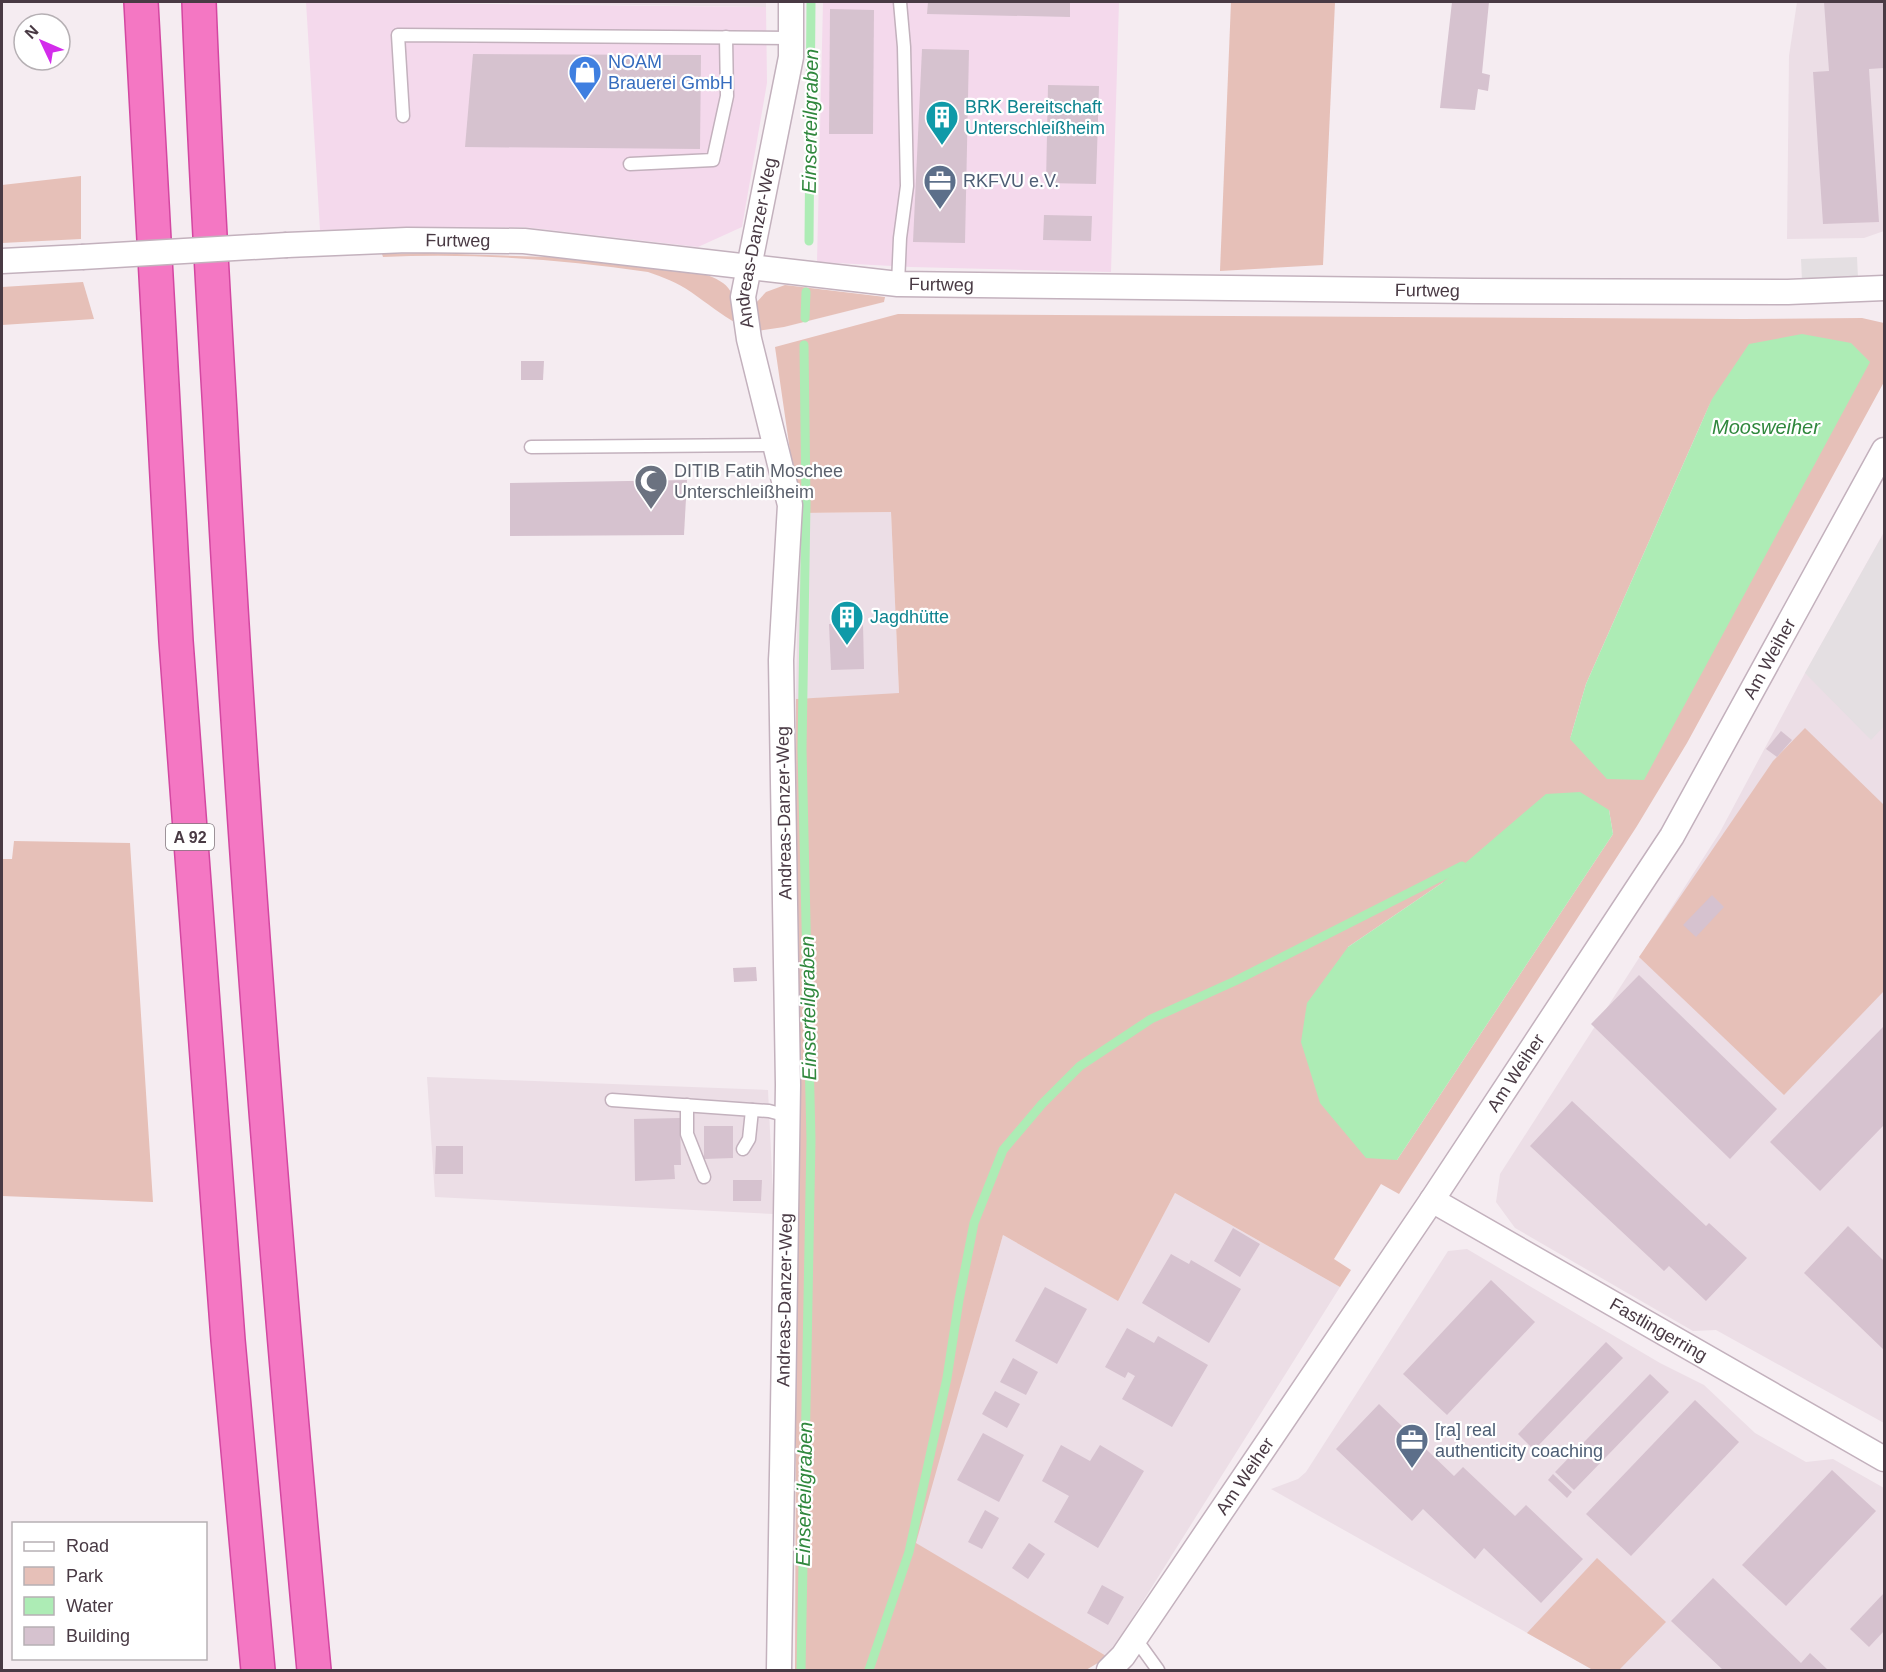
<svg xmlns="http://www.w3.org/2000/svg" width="1886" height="1672" font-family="Helvetica,sans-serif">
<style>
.residential{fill:#ecdee6}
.commercial{fill:#f4d9ec}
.green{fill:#e6c0b8;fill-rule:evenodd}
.parking{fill:#e4dfe2}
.water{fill:#adecb5}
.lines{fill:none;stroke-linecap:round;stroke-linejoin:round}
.stream{stroke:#adecb5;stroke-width:9}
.building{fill:#d6c2cf}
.lane-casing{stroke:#c3b1bd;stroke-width:15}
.street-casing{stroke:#c3b1bd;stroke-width:27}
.highway-casing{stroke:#d347a1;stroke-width:36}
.lane{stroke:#fff;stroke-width:12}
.street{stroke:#fff;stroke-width:24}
.highway{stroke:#f477c3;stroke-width:33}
.street-bridge-casing{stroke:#c3b1bd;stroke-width:27;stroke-linecap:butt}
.street-bridge{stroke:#fff;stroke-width:24}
.labels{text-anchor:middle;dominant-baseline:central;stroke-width:4.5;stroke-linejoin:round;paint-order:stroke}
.shield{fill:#fff;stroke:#80757c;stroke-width:1.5}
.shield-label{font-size:16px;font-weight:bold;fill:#493a44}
.shop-label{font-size:18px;fill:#366cbe;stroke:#fff;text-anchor:start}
.culture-label{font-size:18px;fill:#0d838f;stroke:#fff;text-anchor:start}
.service-label{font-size:18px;fill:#4e5e75;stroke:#fff;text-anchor:start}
.street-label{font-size:18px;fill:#493a44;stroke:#fff}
.worship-label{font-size:18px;fill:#5b616d;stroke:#fff;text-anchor:start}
.water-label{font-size:20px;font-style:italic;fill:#2f873c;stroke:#fff}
</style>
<rect width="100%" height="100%" fill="#f5ecf1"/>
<g class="residential">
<polygon points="501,2 766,2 766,7 501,3"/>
<polygon points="1797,2 1884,2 1884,231 1864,238 1787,239 1789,56"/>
<polygon points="891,512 899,694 796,699 799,513"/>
<polygon points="1884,532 1884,1423 1716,1330 1693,1331 1515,1228 1496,1202 1500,1174 1720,832 1805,673"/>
<polygon points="427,1077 768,1090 774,1214 435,1197"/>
<polygon points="1175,1193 1340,1287 1108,1657 915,1543 1003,1235 1117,1300"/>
<polygon points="1467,1249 1660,1363 1704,1385 1755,1433 1806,1462 1833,1459 1884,1488 1884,1670 1593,1670 1271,1489 1298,1479 1306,1472 1448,1251"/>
</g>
<g class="commercial">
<polygon points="306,2 766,7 767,83 742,227 698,247 523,227 320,230"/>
<polygon points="823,2 1119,2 1111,272 911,267 817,262"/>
</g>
<g class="green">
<polygon points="1231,2 1335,2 1323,265 1220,271"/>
<polygon points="81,176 81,239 2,243 2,185"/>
<path d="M427,253L548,257L707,275C736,286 733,296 738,324C721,315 707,303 691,292C678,283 663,277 648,272C560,259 472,253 383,257L382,254Z"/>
<polygon points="83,282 94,319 2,325 2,287"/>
<polygon points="785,285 885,297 884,302 784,327 757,331 755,304 766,292"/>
<path d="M898,314L1744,319L1862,318L1884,323V382L1687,743L1637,826L1399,1194L1381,1184L1334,1259L1351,1270L1340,1287L1175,1193L1118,1301L1003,1235L916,1543L1108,1657L1086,1670H795L797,1155L796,699L899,693L891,512L799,513L775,347ZM1712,399L1570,739L1586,684ZM1609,810L1613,834L1397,1160L1348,947L1442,883Z"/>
<polygon points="1805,728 1884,805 1884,991 1784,1095 1639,957 1773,761"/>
<polygon points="14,841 130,843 153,1202 2,1196 2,859 12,859"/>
<polygon points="1597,1558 1666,1622 1619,1670 1593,1670 1527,1633"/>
</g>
<g class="parking">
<polygon points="1857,257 1858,278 1802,281 1801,259"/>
<polygon points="1881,538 1884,542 1884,726 1871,740 1805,673"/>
</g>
<g class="water">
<polygon points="1802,334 1851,343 1870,362 1644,780 1607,779 1570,739 1586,684 1712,399 1749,344"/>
<polygon points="1580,792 1609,810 1613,834 1397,1160 1366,1158 1320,1103 1301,1042 1307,1003 1348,947 1442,883 1546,794"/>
</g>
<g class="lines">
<g class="stream">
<polyline points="809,241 811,2"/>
<polyline points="805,318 806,292"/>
<polyline points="801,1670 811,1140 802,749 806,503 804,345"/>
<polyline points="869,1670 909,1552 947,1378 959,1300 974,1223 1003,1150 1042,1104 1080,1066 1151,1019 1235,981 1462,866"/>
</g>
</g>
<g class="building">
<polygon points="928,2 1070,2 1070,17 927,14"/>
<polygon points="1452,2 1489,2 1482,73 1490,75 1488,91 1478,89 1475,110 1440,108"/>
<polygon points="1824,2 1884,2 1884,68 1869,69 1879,222 1823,224 1813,72 1829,71"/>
<polygon points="830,9 874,10 873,134 829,134"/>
<polygon points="922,49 969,50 965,243 913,242"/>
<polygon points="473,54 701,55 700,149 465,147"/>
<polygon points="1048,85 1099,86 1096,184 1046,183"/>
<polygon points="1044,215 1092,216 1091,241 1043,240"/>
<polygon points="521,361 544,361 543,380 521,380"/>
<polygon points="687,480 684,535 510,536 510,483"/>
<polygon points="863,623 864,669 831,670 829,624"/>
<polygon points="1781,731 1792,740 1777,757 1766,749"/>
<polygon points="1712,895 1724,907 1696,937 1683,925"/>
<polygon points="756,967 757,981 734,982 733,968"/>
<polygon points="1639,975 1777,1109 1730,1159 1591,1024"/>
<polygon points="1884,1026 1884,1125 1820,1191 1770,1142"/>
<polygon points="1572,1101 1706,1226 1709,1223 1747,1258 1706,1301 1669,1266 1664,1271 1530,1146"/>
<polygon points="680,1118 681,1165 674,1165 675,1179 635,1181 634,1119"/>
<polygon points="704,1126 733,1126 733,1158 704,1159"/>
<polygon points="436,1146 463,1146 463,1174 435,1174"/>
<polygon points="733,1180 762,1180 761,1201 733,1201"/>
<polygon points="1848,1226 1884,1261 1884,1350 1804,1273"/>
<polygon points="1233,1228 1260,1244 1240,1277 1214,1261"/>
<polygon points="1171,1254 1189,1264 1191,1260 1241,1289 1209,1343 1142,1303"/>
<polygon points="1491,1280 1535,1322 1447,1415 1403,1374"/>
<polygon points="1045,1287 1087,1309 1057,1364 1015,1341"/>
<polygon points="1127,1328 1154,1343 1158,1336 1208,1365 1172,1427 1122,1399 1135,1376 1128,1372 1125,1378 1105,1367"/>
<polygon points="1606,1342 1623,1358 1534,1450 1518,1434"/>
<polygon points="1013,1358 1038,1372 1026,1395 1000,1382"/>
<polygon points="1650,1374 1669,1392 1574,1490 1555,1472"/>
<polygon points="995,1391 1020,1404 1007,1428 982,1414"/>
<polygon points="1695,1400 1739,1442 1631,1556 1586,1514"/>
<polygon points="1379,1404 1454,1476 1463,1467 1515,1516 1526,1505 1583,1559 1541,1603 1484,1548 1475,1559 1423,1509 1412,1521 1336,1449"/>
<polygon points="983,1433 1024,1455 999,1502 957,1480"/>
<polygon points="1061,1445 1090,1461 1100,1445 1144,1471 1098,1548 1054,1522 1069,1496 1042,1481"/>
<polygon points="1832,1470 1876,1511 1786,1606 1742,1565"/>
<polygon points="1553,1474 1572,1492 1567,1498 1548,1480"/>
<polygon points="985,1510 999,1518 982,1549 968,1542"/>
<polygon points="1029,1543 1045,1554 1028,1579 1012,1568"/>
<polygon points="1713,1578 1801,1663 1810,1653 1828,1670 1723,1670 1671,1621"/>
<polygon points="1102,1585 1124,1597 1108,1625 1087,1613"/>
<polygon points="1884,1593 1884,1631 1869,1647 1850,1629"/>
</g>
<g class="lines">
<defs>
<g id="lane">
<polyline points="403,116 398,35 791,38"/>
<polyline points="630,164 713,160 727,96 726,37"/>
<polyline points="898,284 900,238 907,186 904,47 900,2"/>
<polyline points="531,447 775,445"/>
<polyline points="612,1100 769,1111 788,1116"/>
<polyline points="687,1105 687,1134 704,1177"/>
<polyline points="743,1149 749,1139 752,1110"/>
<polyline points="1135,1638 1158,1670"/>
</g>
<g id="street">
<path id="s1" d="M287,245L407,240L524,241L898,284L1474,291L1788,292L1884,288"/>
<polyline points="2,261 82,257"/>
<path id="s2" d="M1432,1200L1884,1459"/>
<path id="s3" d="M779,1670L788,1085L781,660L790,505L749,339L743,297L791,57V2"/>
<path id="s4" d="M1109,1670L1123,1656L1432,1200L1672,836L1884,450"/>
</g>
<g id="highway">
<polyline points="141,2 176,641 228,1340 258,1670"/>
<path d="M199,2C204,139 212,276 220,413C242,833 275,1252 314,1670"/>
</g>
</defs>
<use href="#lane" class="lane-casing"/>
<use href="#street" class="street-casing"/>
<use href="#highway" class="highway-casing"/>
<use href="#lane" class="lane"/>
<use href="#street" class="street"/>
<use href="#highway" class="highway"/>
<defs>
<polyline id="street-bridge" points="82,257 287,245"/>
</defs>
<use href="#street-bridge" class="street-bridge-casing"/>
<use href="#street-bridge" class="street-bridge"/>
</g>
<defs>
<symbol id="shop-pin" viewBox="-11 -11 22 30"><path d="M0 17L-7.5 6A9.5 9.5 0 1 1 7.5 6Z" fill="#3f7fe0" stroke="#fff"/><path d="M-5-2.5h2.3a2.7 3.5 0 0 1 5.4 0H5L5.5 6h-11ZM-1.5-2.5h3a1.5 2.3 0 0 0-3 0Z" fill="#fff"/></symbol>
<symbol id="building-pin" viewBox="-11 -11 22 30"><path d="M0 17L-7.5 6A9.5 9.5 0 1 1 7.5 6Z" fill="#0f9aa8" stroke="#fff"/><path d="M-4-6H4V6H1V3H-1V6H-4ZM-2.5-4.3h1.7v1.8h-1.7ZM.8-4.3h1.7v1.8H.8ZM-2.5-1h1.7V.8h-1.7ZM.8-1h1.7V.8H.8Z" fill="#fff"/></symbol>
<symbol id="office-pin" viewBox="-11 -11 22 30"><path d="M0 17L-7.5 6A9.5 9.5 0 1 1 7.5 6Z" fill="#5c6f8a" stroke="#fff"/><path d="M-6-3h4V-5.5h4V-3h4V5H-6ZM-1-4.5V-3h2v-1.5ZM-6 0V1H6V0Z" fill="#fff"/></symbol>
<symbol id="mosque-pin" viewBox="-11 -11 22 30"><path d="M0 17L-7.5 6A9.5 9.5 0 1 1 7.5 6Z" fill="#6b7280" stroke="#fff"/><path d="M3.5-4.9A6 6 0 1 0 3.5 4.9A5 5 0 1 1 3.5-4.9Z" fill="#fff"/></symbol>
</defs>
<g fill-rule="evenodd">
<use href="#shop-pin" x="566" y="53" width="38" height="52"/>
<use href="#building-pin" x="923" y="98" width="38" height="52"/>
<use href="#office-pin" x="921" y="162" width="38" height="52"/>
<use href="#mosque-pin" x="632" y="462" width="38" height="52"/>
<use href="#building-pin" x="828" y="598" width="38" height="52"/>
<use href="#office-pin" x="1393" y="1421" width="38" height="52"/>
</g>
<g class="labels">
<rect class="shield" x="166" y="824" width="48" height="26" rx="4.5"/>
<g class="shield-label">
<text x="190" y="837">A 92</text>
</g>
<g class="shop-label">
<text x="608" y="62">NOAM<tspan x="608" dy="21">Brauerei GmbH</tspan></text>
</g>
<g class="culture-label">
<text x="965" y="107">BRK Bereitschaft<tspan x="965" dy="21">Unterschleißheim</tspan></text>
<text x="870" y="617">Jagdhütte</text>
</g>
<g class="service-label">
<text x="963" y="181">RKFVU e.V.</text>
<text x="1435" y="1430">[ra] real<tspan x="1435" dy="21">authenticity coaching</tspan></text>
</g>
<g class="street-label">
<text stroke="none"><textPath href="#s1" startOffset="171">Furtweg</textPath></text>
<text stroke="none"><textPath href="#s3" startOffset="1434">Andreas-Danzer-Weg</textPath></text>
<text stroke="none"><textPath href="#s1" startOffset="657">Furtweg</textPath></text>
<text stroke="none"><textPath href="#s1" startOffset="1143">Furtweg</textPath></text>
<text stroke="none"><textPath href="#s4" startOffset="1209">Am Weiher</textPath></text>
<text transform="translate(784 813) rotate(-91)">Andreas-Danzer-Weg</text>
<text stroke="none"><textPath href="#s4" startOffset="723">Am Weiher</textPath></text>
<text stroke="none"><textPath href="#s3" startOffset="370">Andreas-Danzer-Weg</textPath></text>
<text stroke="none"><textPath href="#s2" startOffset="261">Fastlingerring</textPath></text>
<text stroke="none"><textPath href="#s4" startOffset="237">Am Weiher</textPath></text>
</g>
<g class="worship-label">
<text x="674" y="471">DITIB Fatih Moschee<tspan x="674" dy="21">Unterschleißheim</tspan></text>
</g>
<g class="water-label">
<text transform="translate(810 121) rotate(-89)">Einserteilgraben</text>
<text x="1766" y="427">Moosweiher</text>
<text transform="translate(808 1008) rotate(-91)">Einserteilgraben</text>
<text transform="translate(804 1494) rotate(-89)">Einserteilgraben</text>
</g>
</g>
<rect width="1886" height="1672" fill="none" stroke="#493a44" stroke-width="6"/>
<rect x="12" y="1522" width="195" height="138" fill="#ffffff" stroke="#b6b0b4" stroke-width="1.5"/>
<rect x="24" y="1542" width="30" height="9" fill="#ffffff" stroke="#b6b0b4" stroke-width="1.5"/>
<text x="66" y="1552" font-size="18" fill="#493a44">Road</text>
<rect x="24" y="1567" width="30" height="18" fill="#e6c0b8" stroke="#b6b0b4" stroke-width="1.5"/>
<text x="66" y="1582" font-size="18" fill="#493a44">Park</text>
<rect x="24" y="1597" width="30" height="18" fill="#adecb5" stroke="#b6b0b4" stroke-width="1.5"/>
<text x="66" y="1612" font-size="18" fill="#493a44">Water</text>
<rect x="24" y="1627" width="30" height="18" fill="#d6c2cf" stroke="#b6b0b4" stroke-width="1.5"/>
<text x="66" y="1642" font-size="18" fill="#493a44">Building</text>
<g transform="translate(42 42) rotate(314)"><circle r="28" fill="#ffffff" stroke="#b6b0b4" stroke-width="1.5"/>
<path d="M0-4.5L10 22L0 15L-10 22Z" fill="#d32ceb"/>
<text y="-9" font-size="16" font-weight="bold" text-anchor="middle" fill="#493a44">N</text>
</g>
</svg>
